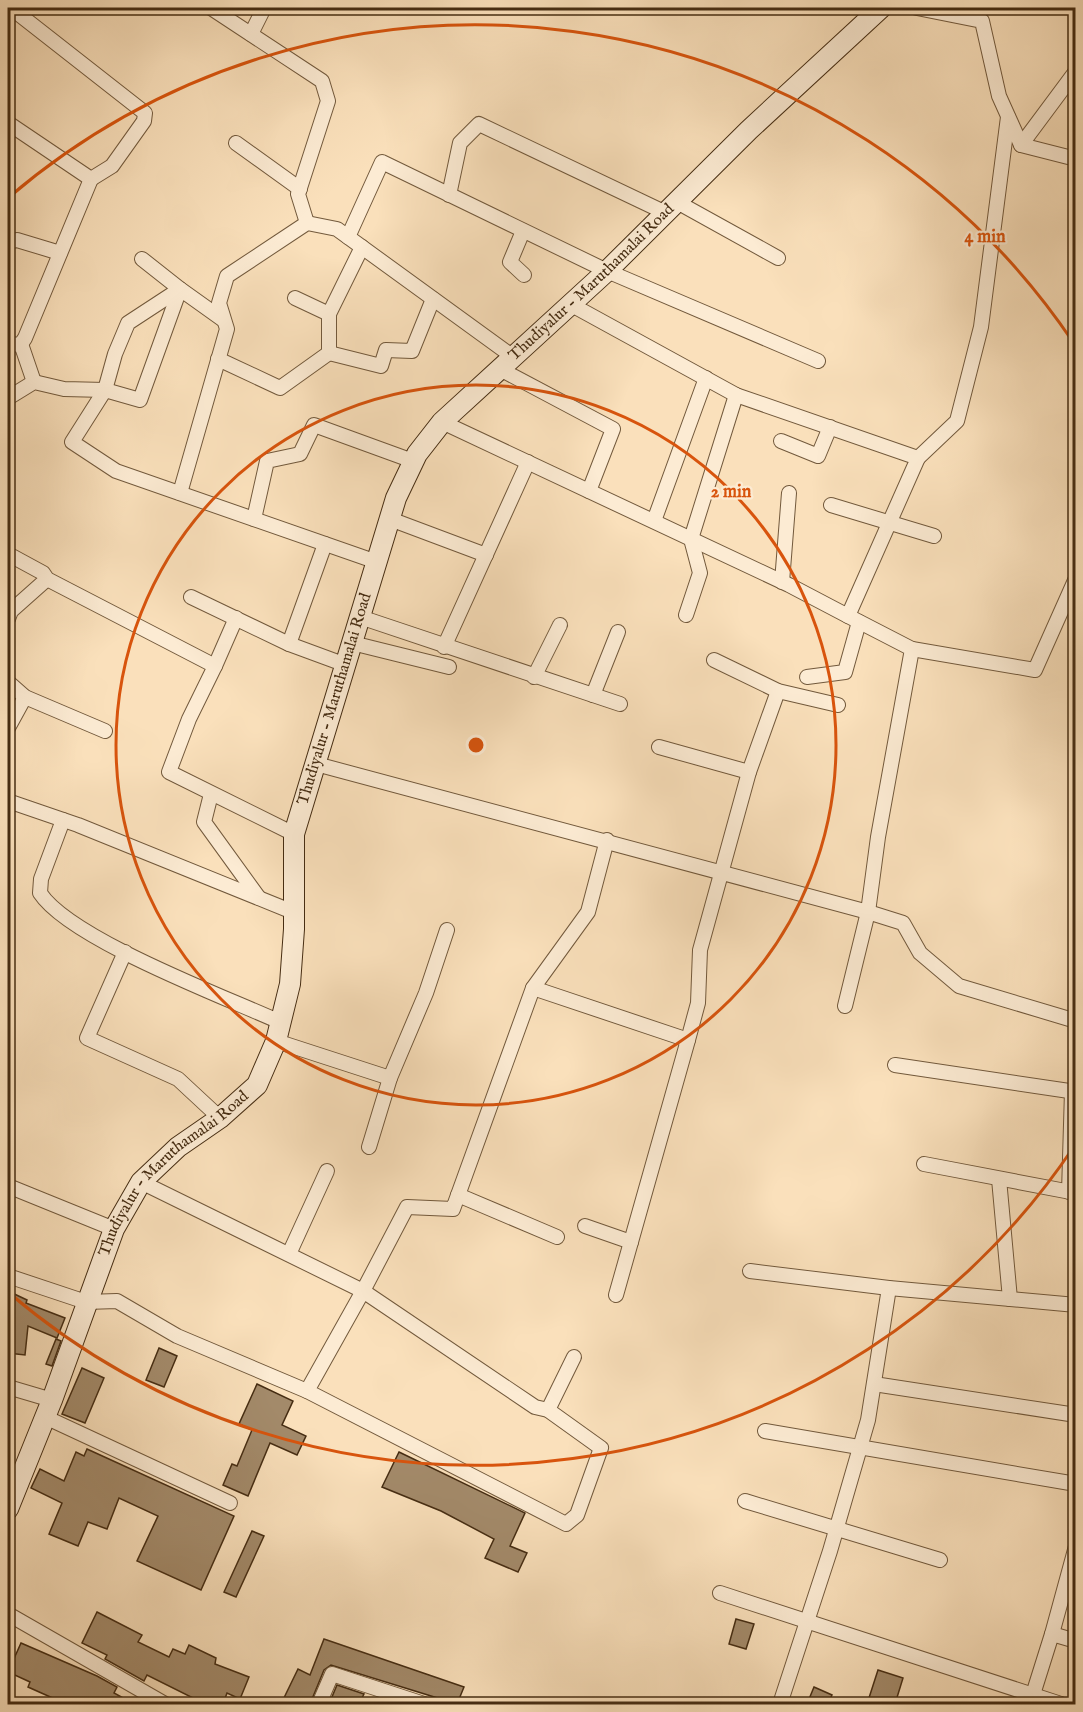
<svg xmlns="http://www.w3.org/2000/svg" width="1083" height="1712" font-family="'IM FELL English',serif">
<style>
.building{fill:#a38a6a;stroke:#452c12;stroke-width:1.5}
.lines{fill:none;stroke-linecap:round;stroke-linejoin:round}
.minor-casing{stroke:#72593c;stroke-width:16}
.secondary-casing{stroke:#452c12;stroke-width:22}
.minor{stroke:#fcebd3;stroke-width:14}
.secondary{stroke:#fcebd3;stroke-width:20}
.ring{fill:none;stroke:#d8540d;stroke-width:3}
.labels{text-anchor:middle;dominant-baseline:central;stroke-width:4.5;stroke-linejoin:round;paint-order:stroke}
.street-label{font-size:16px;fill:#452c12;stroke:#fcebd3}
.centre{fill:#d8540d;stroke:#fcebd3;stroke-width:3}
.ring-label{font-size:18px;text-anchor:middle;font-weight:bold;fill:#d8540d;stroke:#fcebd3;stroke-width:4.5;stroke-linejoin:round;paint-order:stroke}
</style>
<rect width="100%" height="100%" fill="#fae0bb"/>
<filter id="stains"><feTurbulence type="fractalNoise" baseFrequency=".00333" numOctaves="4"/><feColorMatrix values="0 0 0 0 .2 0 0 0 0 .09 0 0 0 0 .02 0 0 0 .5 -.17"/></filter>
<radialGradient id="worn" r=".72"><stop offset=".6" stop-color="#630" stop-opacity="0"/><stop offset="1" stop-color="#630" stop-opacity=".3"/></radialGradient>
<g class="building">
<polygon points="8,1291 27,1300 26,1303 65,1318 57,1338 28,1326 25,1355 8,1353"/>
<polygon points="56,1339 61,1341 52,1366 46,1364"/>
<polygon points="159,1348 177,1356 164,1387 146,1380"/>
<polygon points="82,1368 104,1378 85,1423 62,1414"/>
<polygon points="257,1384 293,1401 282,1425 306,1436 297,1455 270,1443 248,1496 223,1485 232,1464 237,1466 252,1430 239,1424"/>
<polygon points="87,1449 234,1516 201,1590 137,1561 158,1516 119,1498 107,1529 88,1522 78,1546 49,1534 62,1503 31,1488 40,1469 64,1481 76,1452 84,1456"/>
<polygon points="399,1452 525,1513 510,1546 527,1553 518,1572 485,1558 494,1539 441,1511 382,1487"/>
<polygon points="252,1531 264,1536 236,1597 224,1592"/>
<polygon points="97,1612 142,1635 138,1642 169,1657 173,1649 185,1654 189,1645 216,1658 215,1664 249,1677 240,1699 227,1693 223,1704 205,1704 147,1675 144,1681 105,1659 107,1655 82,1643"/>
<polygon points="736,1619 754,1624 746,1649 729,1644"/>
<polygon points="324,1639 464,1687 457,1704 331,1665 324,1670 310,1704 281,1704 298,1669 310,1675"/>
<polygon points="21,1643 97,1676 117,1687 114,1693 134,1704 66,1704 28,1687 30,1682 8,1672"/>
<polygon points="878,1670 903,1678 895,1704 867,1704"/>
<polygon points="337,1685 364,1694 359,1704 329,1704"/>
<polygon points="814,1687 832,1695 828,1704 807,1704"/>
</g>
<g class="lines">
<defs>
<g id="minor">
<polyline points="211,8 322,81 328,101 298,194 307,223"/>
<polyline points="917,8 982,21 999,96 1021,145 1076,159"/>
<polyline points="251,34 264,8"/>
<polyline points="8,123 91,179 112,166 144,121 145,113 11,8"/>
<polyline points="236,143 300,189"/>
<polyline points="1021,145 1076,71"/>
<polyline points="449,195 460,143 479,124 666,213"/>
<polyline points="677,202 778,258"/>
<polyline points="523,231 510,262 524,275"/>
<polyline points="348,237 382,162 607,271 818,361"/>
<polyline points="8,242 17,240 60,253"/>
<polyline points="142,259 180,289 128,323 115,354 105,390 72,442 116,471 377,562"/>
<polyline points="295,298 329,314"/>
<polyline points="21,344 34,382"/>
<polyline points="8,345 21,344 25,338 91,179"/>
<polyline points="329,353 381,366 386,350 412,351 433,299"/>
<polyline points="218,359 280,388 329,353 329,314 362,247"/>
<polyline points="498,368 613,429 589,491"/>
<polyline points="8,398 34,382 64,389 105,390 140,400 180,289 222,319"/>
<polyline points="442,422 789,585 848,616 918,458 736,395 570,304"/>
<polyline points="781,441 818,456 830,427"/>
<polyline points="918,458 957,421 981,327 1008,117"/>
<polyline points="180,493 227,329 219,303 227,276 307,223 337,229 512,356"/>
<polyline points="831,505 934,536"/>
<polyline points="254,519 267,461 300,454 314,425 413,461"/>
<polyline points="390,519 486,555"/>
<polyline points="654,521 706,378"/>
<polyline points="8,554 43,573 47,579 215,666 189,719 169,772 294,834"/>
<polyline points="782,582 789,493"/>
<polyline points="191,597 289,644 346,665"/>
<polyline points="686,615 700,573 691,539 736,395"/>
<polyline points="360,617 620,704"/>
<polyline points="8,619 11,611 47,579"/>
<polyline points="352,643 449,667"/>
<polyline points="289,644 325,544"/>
<polyline points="444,647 528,462"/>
<polyline points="912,649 1035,670 1076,578"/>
<polyline points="714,660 778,691 838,705"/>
<polyline points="215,666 236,618"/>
<polyline points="534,677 560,625"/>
<polyline points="807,677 845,672 859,622"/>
<polyline points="8,682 25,697 105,731"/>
<polyline points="593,695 618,632"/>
<polyline points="8,728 25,697"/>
<polyline points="659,747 749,772"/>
<polyline points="316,764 868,912 878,837 912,649 848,616"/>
<polyline points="211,794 204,822 259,898"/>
<polyline points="8,801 78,825 293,912"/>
<path d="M63,820L41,879L40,893C70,939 225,997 280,1022"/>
<polyline points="125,952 87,1038 178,1079 220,1118"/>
<polyline points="533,988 688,1040 616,1295"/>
<polyline points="845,1006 868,912 903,923 920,953 959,986 1076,1021"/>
<polyline points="688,1040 698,1003 700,950 749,772 778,691"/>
<polyline points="276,1041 390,1078"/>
<polyline points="895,1065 1076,1092"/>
<polyline points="369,1147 390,1078 426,993 447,930"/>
<polyline points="924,1164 1076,1193"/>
<polyline points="999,1179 1010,1299"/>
<polyline points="141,1182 363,1291 407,1207 453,1209 533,988 588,912 607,840"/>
<polyline points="8,1186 114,1229"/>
<polyline points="1069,1192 1072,1091"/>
<polyline points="458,1195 557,1237"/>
<polyline points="585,1226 631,1242"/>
<polyline points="289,1254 327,1171"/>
<polyline points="750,1271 889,1288 1076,1305"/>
<polyline points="8,1276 86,1302 117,1301 177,1336 307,1391"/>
<polygon points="363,1291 535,1407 548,1410 601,1448 577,1515 566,1524 307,1391"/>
<polyline points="874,1384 1076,1415"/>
<polyline points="8,1387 52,1400"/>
<polyline points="548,1410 574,1357"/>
<polyline points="45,1417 230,1503"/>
<polyline points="765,1431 1076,1484"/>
<polyline points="745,1501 940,1560"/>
<polyline points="720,1593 1061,1704"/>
<polyline points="8,1614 165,1704"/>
<polyline points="1052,1634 1076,1546"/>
<polyline points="319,1704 332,1674 424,1704"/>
<polyline points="780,1704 830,1551 868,1420 889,1288"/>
<polyline points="1030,1704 1052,1634 1076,1641"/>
</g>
<g id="secondary">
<path id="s1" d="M8,1509L52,1400L114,1229L141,1182L178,1147L220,1118L257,1085L276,1041L290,984L294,929V834L396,498L417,454L442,422L607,271L749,130L881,8"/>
</g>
</defs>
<use href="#minor" class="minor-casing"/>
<use href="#secondary" class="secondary-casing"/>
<use href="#minor" class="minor"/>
<use href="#secondary" class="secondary"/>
</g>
<g class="ring">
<circle cx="476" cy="745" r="360"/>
<path d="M1073 1148A720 720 0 0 1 8 1292M8 198A720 720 0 0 1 1073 342"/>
</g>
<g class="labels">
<g class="street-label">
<text stroke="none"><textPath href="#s1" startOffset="1407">Thudiyalur - Maruthamalai Road</textPath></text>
<text stroke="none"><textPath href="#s1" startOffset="903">Thudiyalur - Maruthamalai Road</textPath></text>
<text stroke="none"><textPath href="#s1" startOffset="381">Thudiyalur - Maruthamalai Road</textPath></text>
</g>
</g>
<circle cx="476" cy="745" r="9" class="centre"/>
<g class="ring-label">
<text x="985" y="242">4 min</text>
<text x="731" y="497">2 min</text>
</g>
<rect width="1083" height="1712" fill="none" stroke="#fae0bb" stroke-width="30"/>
<rect x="9" y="9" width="1065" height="1694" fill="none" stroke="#452c12" stroke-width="3"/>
<rect x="15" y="15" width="1053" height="1682" fill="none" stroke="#452c12" stroke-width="1.5"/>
<rect width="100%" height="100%" filter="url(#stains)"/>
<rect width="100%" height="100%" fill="url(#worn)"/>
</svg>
